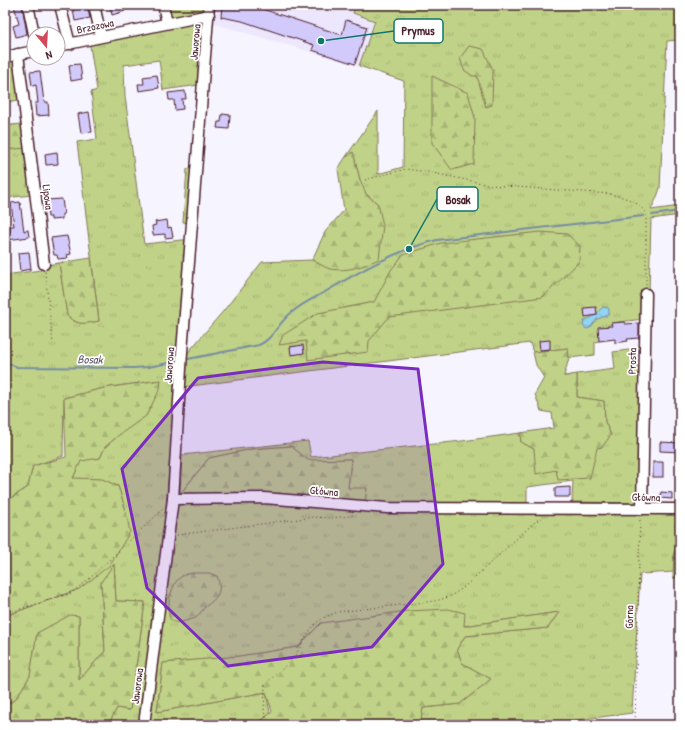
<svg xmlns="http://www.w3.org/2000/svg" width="685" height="730" font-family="'Patrick Hand',sans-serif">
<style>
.built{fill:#ece7fd}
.grass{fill:url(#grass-tufts);stroke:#857859}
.forest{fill:url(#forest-firs);stroke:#857859}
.water{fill:url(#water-waves);stroke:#758ca3}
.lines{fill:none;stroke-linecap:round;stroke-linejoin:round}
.stream{stroke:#758ca3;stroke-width:2}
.building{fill:#d3cafc;stroke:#4a1f2b}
.minor-casing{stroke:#4a1f2b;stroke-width:13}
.path{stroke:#4a1f2b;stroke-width:1;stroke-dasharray:1 3;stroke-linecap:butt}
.minor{stroke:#fff;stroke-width:10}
.marked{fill:#7b2cbf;fill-opacity:0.2;stroke:#7b2cbf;stroke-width:3;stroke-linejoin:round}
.labels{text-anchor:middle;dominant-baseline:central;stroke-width:3.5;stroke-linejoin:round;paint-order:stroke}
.street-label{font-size:11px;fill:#4a1f2b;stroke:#fff}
.water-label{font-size:12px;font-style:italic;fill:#605567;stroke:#fff}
.leader{fill:none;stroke:#0f766e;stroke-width:1.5}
.callout-dot{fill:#0f766e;stroke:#fff;stroke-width:1.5}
.callout{fill:#fff;stroke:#0f766e;stroke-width:1.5}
.callout-label{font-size:12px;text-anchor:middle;font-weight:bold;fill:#4a1f2b}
</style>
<defs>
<pattern id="grass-tufts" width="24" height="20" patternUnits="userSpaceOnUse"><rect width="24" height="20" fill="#c0d287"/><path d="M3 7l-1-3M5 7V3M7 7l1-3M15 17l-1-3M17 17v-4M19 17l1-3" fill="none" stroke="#a6b475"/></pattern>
<pattern id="forest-firs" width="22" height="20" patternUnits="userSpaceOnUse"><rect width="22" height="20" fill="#c0d287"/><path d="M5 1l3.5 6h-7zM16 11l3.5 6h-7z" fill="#a6b475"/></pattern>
<pattern id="water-waves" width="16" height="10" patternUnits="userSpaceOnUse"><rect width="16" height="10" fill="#92d4f3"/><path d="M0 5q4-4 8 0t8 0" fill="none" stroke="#7fb6d0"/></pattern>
</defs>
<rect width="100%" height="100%" fill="#f6f4fe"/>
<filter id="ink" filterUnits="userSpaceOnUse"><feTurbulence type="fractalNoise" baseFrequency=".025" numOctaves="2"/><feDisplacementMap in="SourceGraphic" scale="8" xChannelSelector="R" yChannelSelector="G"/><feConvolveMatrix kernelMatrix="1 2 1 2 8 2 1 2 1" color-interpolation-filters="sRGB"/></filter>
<g filter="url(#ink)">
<polygon class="built" points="213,5 307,5 324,11 327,5 356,5 353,13 375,21 359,66 212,23"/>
<g class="grass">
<path d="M165,5H206C202,15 183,16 173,18L171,17Z"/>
<polygon points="356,5 680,5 680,40 667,41 660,188 657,197 651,210 680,206 680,215 651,219 649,292 643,319 612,323 607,327 599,341 595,342 595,355 569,358 567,348 533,352 530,343 183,387 185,356 225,309 262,262 312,260 328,268 378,204 366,194 360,180 353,152 345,158 378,111 378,174 403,167 404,81 359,66 375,21 353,13"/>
<path d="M200,21L204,25L199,85L163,90L159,60L124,65L125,96L144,244L182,240H187L164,532L139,725H108L117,708L130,710L145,602L116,601L114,565L101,582L105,651L79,680V616L37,633L30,676L15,700L5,705V616L79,589L129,532L125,508L118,486L99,479H73L81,458H100L105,447L119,435L161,380L104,388L64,398L63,456L33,466L28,487L5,502V275L41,270L40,266L59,263L67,315C75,326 87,323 99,321L77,142L97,139L91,92L97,90L90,46L92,42Z"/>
<polygon points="5,60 13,60 19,100 5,102"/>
<polygon points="22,124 31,195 5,198 5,126"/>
<polygon points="192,168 189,223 183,222 187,169"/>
<polygon points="636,349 636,366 641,366 638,503 572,502 573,481 527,487 527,503 365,503 348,488 351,459 308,461 291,446 252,449 209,458 180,494 182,455 308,441 311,457 462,441 520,433 521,442 534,449 597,448 611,435 605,422 604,401 577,397 577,374 615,369 613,352"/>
<polygon points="242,501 680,515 679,541 674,553 674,572 640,574 632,713 537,725 420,725 423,708 460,704 491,679 462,663 457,649 465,636 548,628 559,612 464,626 321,623 298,647 235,657 163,663 157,712 266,692 270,713 256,725 149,725 178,504"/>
</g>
<g class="forest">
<polygon points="469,46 483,49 493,70 492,105 486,107 477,76 473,76 464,70 460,58"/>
<polygon points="432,76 468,93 475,118 474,164 452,170 432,143"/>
<polygon points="22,124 26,148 5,150 5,126"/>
<path d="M353,152L360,180L366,194L378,204L383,225L379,259C363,266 349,272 330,269C324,267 318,263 312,260L325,232L344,210L338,169L345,158Z"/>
<polygon points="540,232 567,234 580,246 579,262 543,297 389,317 369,341 368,352 308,360 306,341 279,345 283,335 318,313 374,302 391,270 403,255 441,243"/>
<path d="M91,258L99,321C83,324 79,326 67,315L59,263Z"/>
<polygon points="568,348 569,358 564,376 577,374 577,397 604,401 605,422 611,435 602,447 597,448 590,478 558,480 556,470 536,474 534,449 521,442 520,433 554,428 552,413 541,411 535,394 544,378 536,365 533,352"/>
<polygon points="161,380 160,389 146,416 119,435 105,447 100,458 81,461 73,478 102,479 118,486 125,508 130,532 109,566 79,589 5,616 5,502 28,487 33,466 66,457 64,398 104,388"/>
<polygon points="291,446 308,460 351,459 348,488 367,488 365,503 180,494 209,458 252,449"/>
<polygon points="680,518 680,578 673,578 674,553 679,541"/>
<polygon points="114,564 116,601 145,602 130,710 117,708 108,725 5,725 5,705 15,700 30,676 37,633 70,615 79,616 79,680 105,651 101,582"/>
<path d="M192,573H209L217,576C223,592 217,598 205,607C202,610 200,614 197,617C195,619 191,619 188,620C173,626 167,621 169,605C169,601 169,597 171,593C176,580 178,576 192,573Z"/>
<polygon points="448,609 465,613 464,626 559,612 548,628 465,636 457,649 462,663 491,679 460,704 423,708 420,725 256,725 272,712 266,692 157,712 163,663 239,656 298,647 321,623 407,611"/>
</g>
<polygon class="water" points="603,307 608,308 609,309 609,315 597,319 590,328 586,329 583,325 584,321 596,315 596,314"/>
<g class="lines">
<g class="stream">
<polyline points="652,215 680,211"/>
<path d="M188,359L259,345C272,340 279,322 291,313C301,304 314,298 325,292C360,271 397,250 437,240L643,216"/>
<polyline points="5,362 17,367 133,368 148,367 174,362"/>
</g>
</g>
<g class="building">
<polygon points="14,5 22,5 27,34 16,37 13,26 19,24"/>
<polygon points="110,5 123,5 125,11 112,15"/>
<polygon points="222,5 250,5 342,35 346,20 367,27 355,64 312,50 314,45 242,21 221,17"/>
<polygon points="87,7 90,18 75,21 73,10"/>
<polygon points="80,64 82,79 71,81 69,65"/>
<polygon points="40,71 44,102 48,102 49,115 36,116 35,103 38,103 36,85 32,86 30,72"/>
<polygon points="157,75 159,88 139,91 138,84 144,84 143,77"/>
<polygon points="185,91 186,99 182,99 183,109 175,110 174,100 169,100 168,93"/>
<polygon points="89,112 92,132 81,133 78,114"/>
<polygon points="222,114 230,115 229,129 217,128 218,122 221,122"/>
<polygon points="57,152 58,164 46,165 45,154"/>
<polygon points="62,199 64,214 62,214 62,219 51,220 51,217 48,217 46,200"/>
<polygon points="20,202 24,231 28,230 29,237 7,240 6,233 10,232 10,226 14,226 11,203"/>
<polygon points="167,220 168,228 171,227 173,237 165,238 165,234 153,235 152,226 156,225 155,222"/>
<polygon points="67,236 71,254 67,255 68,258 58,259 57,255 54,255 51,238"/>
<polygon points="29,252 31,269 20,271 18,253"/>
<polygon points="596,307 597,315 585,317 584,308"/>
<polygon points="624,322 625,324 639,323 639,338 627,339 628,341 615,343 615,339 599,341 598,327 612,326 611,323"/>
<polygon points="550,340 550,349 540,350 539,341"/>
<polygon points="303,345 304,353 291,355 290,347"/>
<polygon points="660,442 680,443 680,452 660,451"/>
<rect x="653" y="462" width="10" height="15"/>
<polygon points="570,487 570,497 555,497 555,488"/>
<polygon points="661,492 672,493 672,499 660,498"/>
</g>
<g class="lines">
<defs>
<g id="minor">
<polyline points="28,5 34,34"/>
<polyline points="60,5 70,44"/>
<polyline points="94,5 101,36"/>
<polyline points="163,5 167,23"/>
<polyline points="58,46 209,15"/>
<polyline points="18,54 44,264"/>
<polyline points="5,57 34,51"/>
<polyline points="173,499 264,498 387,508 680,509"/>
<polyline points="642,509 646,294"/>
<polyline points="144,725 173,499 182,352 209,5"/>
</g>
</defs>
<use href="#minor" class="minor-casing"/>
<g class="path">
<path d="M365,180L406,169L428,172L491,185L610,194C624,197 639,201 646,214V286"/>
<polyline points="45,272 53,343"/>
<polyline points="177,535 314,517 330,518 351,516 354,514"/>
<polyline points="5,614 71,593 89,579 163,509"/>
<path d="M269,725L264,712L265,684C274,676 284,668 292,659C311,636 304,623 338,612L435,601L449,597L463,588L536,521L541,518"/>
<polyline points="635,725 640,517"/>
</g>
<use href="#minor" class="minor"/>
</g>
</g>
<path class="marked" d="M323,362L418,369L443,564L372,647L228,666L147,588L122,469L198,378Z"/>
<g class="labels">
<g class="street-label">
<text transform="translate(95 26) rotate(-12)">Brzozowa</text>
<text transform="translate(195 42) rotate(-85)">Jaworowa</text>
<text transform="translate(48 197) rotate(83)">Lipowa</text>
<text transform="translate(632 361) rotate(-89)">Prosta</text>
<text transform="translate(169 365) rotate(-86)">Jaworowa</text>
<text transform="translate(324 491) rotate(5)">Główna</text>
<text transform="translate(646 497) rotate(1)">Główna</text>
<text transform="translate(629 617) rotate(-89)">Górna</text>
<text transform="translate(137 686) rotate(-83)">Jaworowa</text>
</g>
<g class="water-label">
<text transform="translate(90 359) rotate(1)">Bosak</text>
</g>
</g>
<path class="leader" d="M321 41L394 31M409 249L437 199"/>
<g class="callout-dot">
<circle cx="321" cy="41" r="4"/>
<circle cx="409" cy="249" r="4"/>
</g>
<g class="callout">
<rect x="394" y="19" width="49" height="24" rx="4"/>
<rect x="437" y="187" width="41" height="24" rx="4"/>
</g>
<g class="callout-label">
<text x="418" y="35">Prymus</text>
<text x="458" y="204">Bosak</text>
</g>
<rect width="685" height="730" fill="none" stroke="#fff" stroke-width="20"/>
<rect x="10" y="10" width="665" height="710" fill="none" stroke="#4a1f2b" stroke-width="1.5" filter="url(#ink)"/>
<g transform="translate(46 46) rotate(162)"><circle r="19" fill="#ffffff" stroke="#b7a5aa"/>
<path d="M0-3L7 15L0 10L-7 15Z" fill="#d1495b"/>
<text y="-6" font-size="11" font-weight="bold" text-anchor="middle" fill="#4a1f2b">N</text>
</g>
</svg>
